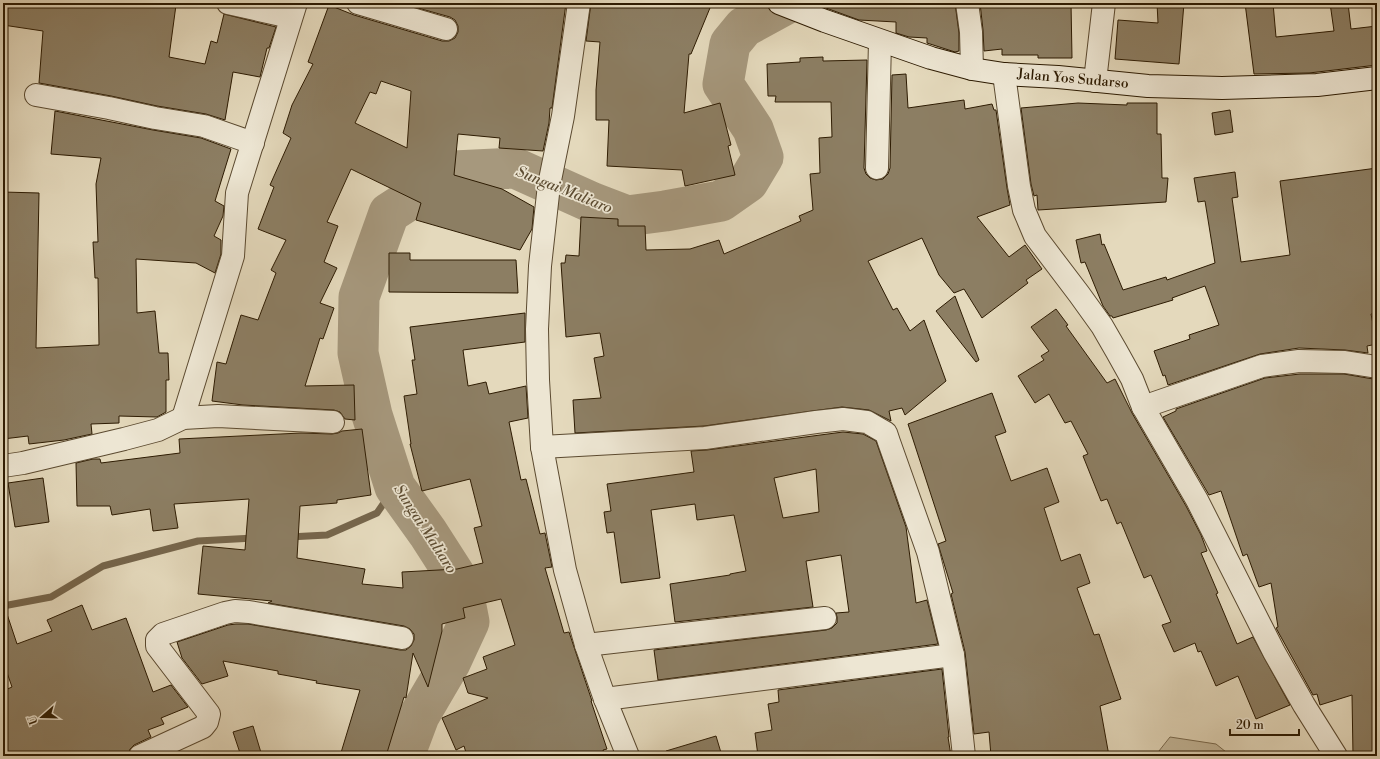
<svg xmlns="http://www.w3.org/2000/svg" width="1380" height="759" font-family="'Libre Bodoni',serif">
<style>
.green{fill:#c5b99c;stroke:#796a4f}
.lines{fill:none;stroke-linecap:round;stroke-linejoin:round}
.stream{stroke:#76664c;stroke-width:7}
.river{stroke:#a6987d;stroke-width:41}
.building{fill:#8c7e63;stroke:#2d1b02;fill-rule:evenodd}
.street-casing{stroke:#5b4a30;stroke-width:24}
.secondary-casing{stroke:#2d1b02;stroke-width:24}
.street{stroke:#ede6d3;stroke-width:22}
.secondary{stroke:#ede6d3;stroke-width:22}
.labels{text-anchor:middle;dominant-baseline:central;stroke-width:3.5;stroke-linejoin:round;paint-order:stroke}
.street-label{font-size:14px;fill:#2d1b02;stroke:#ede6d3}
.water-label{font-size:15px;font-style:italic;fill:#5d4d33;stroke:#ede6d3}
</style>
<rect width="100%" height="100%" fill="#e4d9bc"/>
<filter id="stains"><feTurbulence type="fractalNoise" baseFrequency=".005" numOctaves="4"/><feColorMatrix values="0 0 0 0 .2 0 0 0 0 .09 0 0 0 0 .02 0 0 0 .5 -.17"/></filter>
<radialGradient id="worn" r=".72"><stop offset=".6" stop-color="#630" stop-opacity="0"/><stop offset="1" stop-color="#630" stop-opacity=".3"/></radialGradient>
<polygon class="green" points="1170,737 1216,744 1231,756 1155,756"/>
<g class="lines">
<g class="stream">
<polyline points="289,537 327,535 377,513 395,487"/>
<polyline points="3,606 51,597 103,566 198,541 254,538"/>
</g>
<polyline class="river" points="404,756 419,716 450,663 469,622 462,586 428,533 395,487 372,415 358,353 359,297 389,213 454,171 515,168 593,203 627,216 665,211 721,201 748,182 763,157 753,129 723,84 730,44 744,27 788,3"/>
</g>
<g class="building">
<polygon points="3,3 164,3 176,5 169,57 205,64 211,41 217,43 224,14 276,27 269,48 267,48 260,77 233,72 225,120 206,114 157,106 111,96 39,83 43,31 3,25"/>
<path d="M419,3H566L552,108H550L549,123L543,151L499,148L500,138L458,134L454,175L502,189L534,207L532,229L520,250L416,220L421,203L351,169L327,222L338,226L324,262L337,268L320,303L334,308L323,339L320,338L305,386L354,385L355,420L345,419L340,412L334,410L243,405L212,401L217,362L226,364L241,315L258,320L276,273L271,270L286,240L258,229L274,187L270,185L291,138L283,133L292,105L313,64L308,62L329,5L354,15L442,41H449L455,38L458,32V26L455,20L450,17L418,8ZM381,81L411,91L407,148L355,123L370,92L376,94Z"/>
<polygon points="591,3 712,3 691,54 689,54 684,113 720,103 731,145 728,146 735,175 685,186 682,170 607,166 609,120 596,120 596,90 600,42 586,41"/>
<polygon points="827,3 955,3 959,33 959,51 955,52 927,43 927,38 909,37 896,33 896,22 859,20 826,8"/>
<polygon points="980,3 1071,3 1072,58 1038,58 1038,55 1002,55 1002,49 984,51 983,30"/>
<polygon points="1157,3 1184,3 1179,64 1115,59 1118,20 1158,23"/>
<polygon points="1245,3 1273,3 1276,37 1334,31 1330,3 1348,3 1351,29 1377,26 1377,65 1309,73 1254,74"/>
<polygon points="823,57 823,61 867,60 864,168 866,174 870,178 876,180 883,179 888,174 890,168 892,75 906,74 908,108 964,100 965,109 992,104 994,110 996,110 1007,188 1010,205 977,217 1009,257 1025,245 1042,269 1026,280 1028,283 982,318 964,289 954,293 939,275 922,238 868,261 893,310 897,308 910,331 924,320 946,381 905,415 902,408 889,411 891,421 869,410 842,407 704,426 575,433 573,400 601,398 594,358 604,356 600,333 566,337 561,263 565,263 566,255 579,256 581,217 618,219 618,226 645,226 646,250 690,249 719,240 724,254 801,221 799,216 813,210 810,174 820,173 819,138 832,137 831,102 775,102 776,96 768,96 767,64 800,62 800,58"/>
<polygon points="1078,103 1127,105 1127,103 1157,103 1157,134 1161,134 1162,178 1168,178 1166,202 1038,210 1037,195 1034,196 1031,184 1021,108"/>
<polygon points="1230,110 1233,132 1215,135 1212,113"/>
<polygon points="55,111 153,130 201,138 231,149 215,201 224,206 223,216 214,236 221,240 221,254 215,273 196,263 136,259 137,313 155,311 159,353 168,353 169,380 166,380 166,412 157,417 119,416 119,423 91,424 92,434 64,440 29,444 28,436 3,439 3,192 39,193 36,348 99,345 98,278 95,278 93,242 98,242 96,184 101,158 51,154"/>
<polygon points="1377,168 1377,314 1371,314 1377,344 1367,346 1368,353 1345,350 1299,348 1260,354 1168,385 1165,375 1163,376 1154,351 1190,339 1189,335 1219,325 1205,286 1172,298 1173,300 1113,318 1112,316 1110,316 1103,306 1085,262 1081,263 1076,240 1100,234 1102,245 1104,244 1123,290 1166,277 1167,280 1215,263 1205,201 1198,202 1194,178 1235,172 1238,197 1232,198 1241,262 1290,255 1280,181"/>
<polygon points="389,253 410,253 410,260 516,260 518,293 389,292"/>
<polygon points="955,296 979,360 976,362 936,311"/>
<polygon points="1056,309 1068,325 1066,326 1107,383 1115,379 1132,413 1186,506 1201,535 1207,551 1201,553 1218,593 1216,594 1237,644 1253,637 1290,705 1256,719 1238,676 1216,686 1201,651 1198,652 1195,643 1174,652 1162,625 1171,622 1151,575 1144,578 1121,522 1117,524 1107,499 1101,501 1083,456 1088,454 1071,421 1065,423 1049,394 1035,403 1018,376 1044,360 1041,356 1049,351 1031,327"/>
<polygon points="525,313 525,342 463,350 468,386 486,382 489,394 526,386 528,418 509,422 521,480 526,479 540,534 545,533 552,567 545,568 564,633 569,632 592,701 591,701 607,749 603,750 605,756 467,756 464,746 456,750 442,718 488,698 468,693 463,678 487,669 483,657 515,645 501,599 463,608 465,618 442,624 442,631 428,687 413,653 406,698 404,697 386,756 340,756 360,690 316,683 317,681 278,674 278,671 223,661 228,676 202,684 182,658 177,642 228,625 236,624 248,624 400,650 406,650 411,646 414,640 414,634 410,629 404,626 268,603 272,601 198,594 203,546 245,550 249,499 174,504 178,528 153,531 150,509 112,515 110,506 77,506 76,463 93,459 100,459 101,463 180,453 179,439 301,433 332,434 338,433 342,431 362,429 371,495 337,500 337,503 300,506 297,558 365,569 362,584 403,588 402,572 457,569 483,563 474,528 482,526 470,479 422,491 410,444 411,444 404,396 417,394 412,360 415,360 410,327"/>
<polygon points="1300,374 1344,374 1373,379 1377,397 1377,755 1353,755 1352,695 1320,705 1317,694 1313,695 1276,628 1278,627 1271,583 1259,587 1247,554 1243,556 1221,491 1209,495 1163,417 1176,411 1176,409 1265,378"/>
<polygon points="992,393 1006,432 995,436 1011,481 1047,468 1059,502 1044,508 1061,561 1080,554 1090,583 1077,588 1094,635 1099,634 1121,699 1100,706 1109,756 1075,756 1074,753 1039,756 991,756 989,732 974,734 965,652 951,594 953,593 938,544 946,541 908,424"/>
<path d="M843,432L863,434L876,441L906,527L916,603L927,600L938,644L658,680L654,650L826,630L832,628L837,623V617L836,613L849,612L841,555L806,561L813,607L675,622L670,584L730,575V574L746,571L734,515L697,520L695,504L651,510L660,578L621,583L614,532L607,533L604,512L611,511L607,484L694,472L691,451L707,450ZM816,469L819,512L783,518L774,478Z"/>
<polygon points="43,478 49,522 15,527 8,483"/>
<polygon points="82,605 92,630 126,618 153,692 171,685 188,707 161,718 164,724 148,730 151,737 134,745 130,749 128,756 10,756 3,741 3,691 12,687 3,661 3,611 6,611 17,644 52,631 47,620"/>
<polygon points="942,669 949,737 948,737 951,756 758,756 755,733 772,730 768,704 779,702 778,690"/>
<polygon points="253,726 262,756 241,756 233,732"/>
<polygon points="716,736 722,756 667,756 666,751"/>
</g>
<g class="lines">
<defs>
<g id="street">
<polyline points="228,3 290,17"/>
<polyline points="358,3 446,29"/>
<polyline points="579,3 563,116 549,185 540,266 537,329 538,380 542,447 565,570 586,645 605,699 628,756"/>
<polyline points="967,3 971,32 972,69"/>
<polyline points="1004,74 1019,186 1024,210 1035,236 1079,294 1102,326 1117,352 1132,379 1143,407 1197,500 1274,652 1304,705 1336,756"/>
<polyline points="1095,81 1104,3"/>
<polyline points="36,95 109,108 155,118 204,126 253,143"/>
<polyline points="877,168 880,41"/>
<polyline points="1143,407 1262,366 1299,361 1345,362 1377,367"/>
<polyline points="183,418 233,256 237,193 296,3"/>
<polyline points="542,447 705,438 816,422 843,419 867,422 886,433 889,442 928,552 953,655 964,756"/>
<polyline points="3,466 23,463 124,439 158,430 183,418 218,416 333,422"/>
<polyline points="586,645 825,618"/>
<polyline points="605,699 953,655"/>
<polyline points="140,756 203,727 207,722 209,714 157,646 157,640 163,634 225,613 235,611 249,612 402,638"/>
</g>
<polyline id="secondary" points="779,3 825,21 931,58 972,69 1004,74 1058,77 1148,86 1222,88 1317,85 1377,78"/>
</defs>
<use href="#street" class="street-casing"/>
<use href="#secondary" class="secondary-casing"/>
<use href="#street" class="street"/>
<use href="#secondary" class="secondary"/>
</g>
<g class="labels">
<g class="street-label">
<text transform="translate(1073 79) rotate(5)">Jalan Yos Sudarso</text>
</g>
<g class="water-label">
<text transform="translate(564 190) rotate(22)">Sungai Maliaro</text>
<text transform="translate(425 529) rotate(57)">Sungai Maliaro</text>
</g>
</g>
<rect width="1380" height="759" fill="none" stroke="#e4d9bc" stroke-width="16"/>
<rect x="4" y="4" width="1372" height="751" fill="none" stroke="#2d1b02" stroke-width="2"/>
<rect x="8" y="8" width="1364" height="743" fill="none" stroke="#2d1b02"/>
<g transform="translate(42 717) rotate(250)" stroke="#ede6d3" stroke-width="3" paint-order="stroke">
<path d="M0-3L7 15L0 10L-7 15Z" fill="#2d1b02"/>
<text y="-6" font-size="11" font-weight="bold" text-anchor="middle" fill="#2d1b02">U</text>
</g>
<path d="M1230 729v6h69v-6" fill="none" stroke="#2d1b02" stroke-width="2"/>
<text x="1236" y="729" font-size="12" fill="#2d1b02" stroke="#ede6d3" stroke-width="3" paint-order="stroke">20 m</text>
<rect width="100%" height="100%" filter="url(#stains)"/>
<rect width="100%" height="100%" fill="url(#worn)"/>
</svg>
